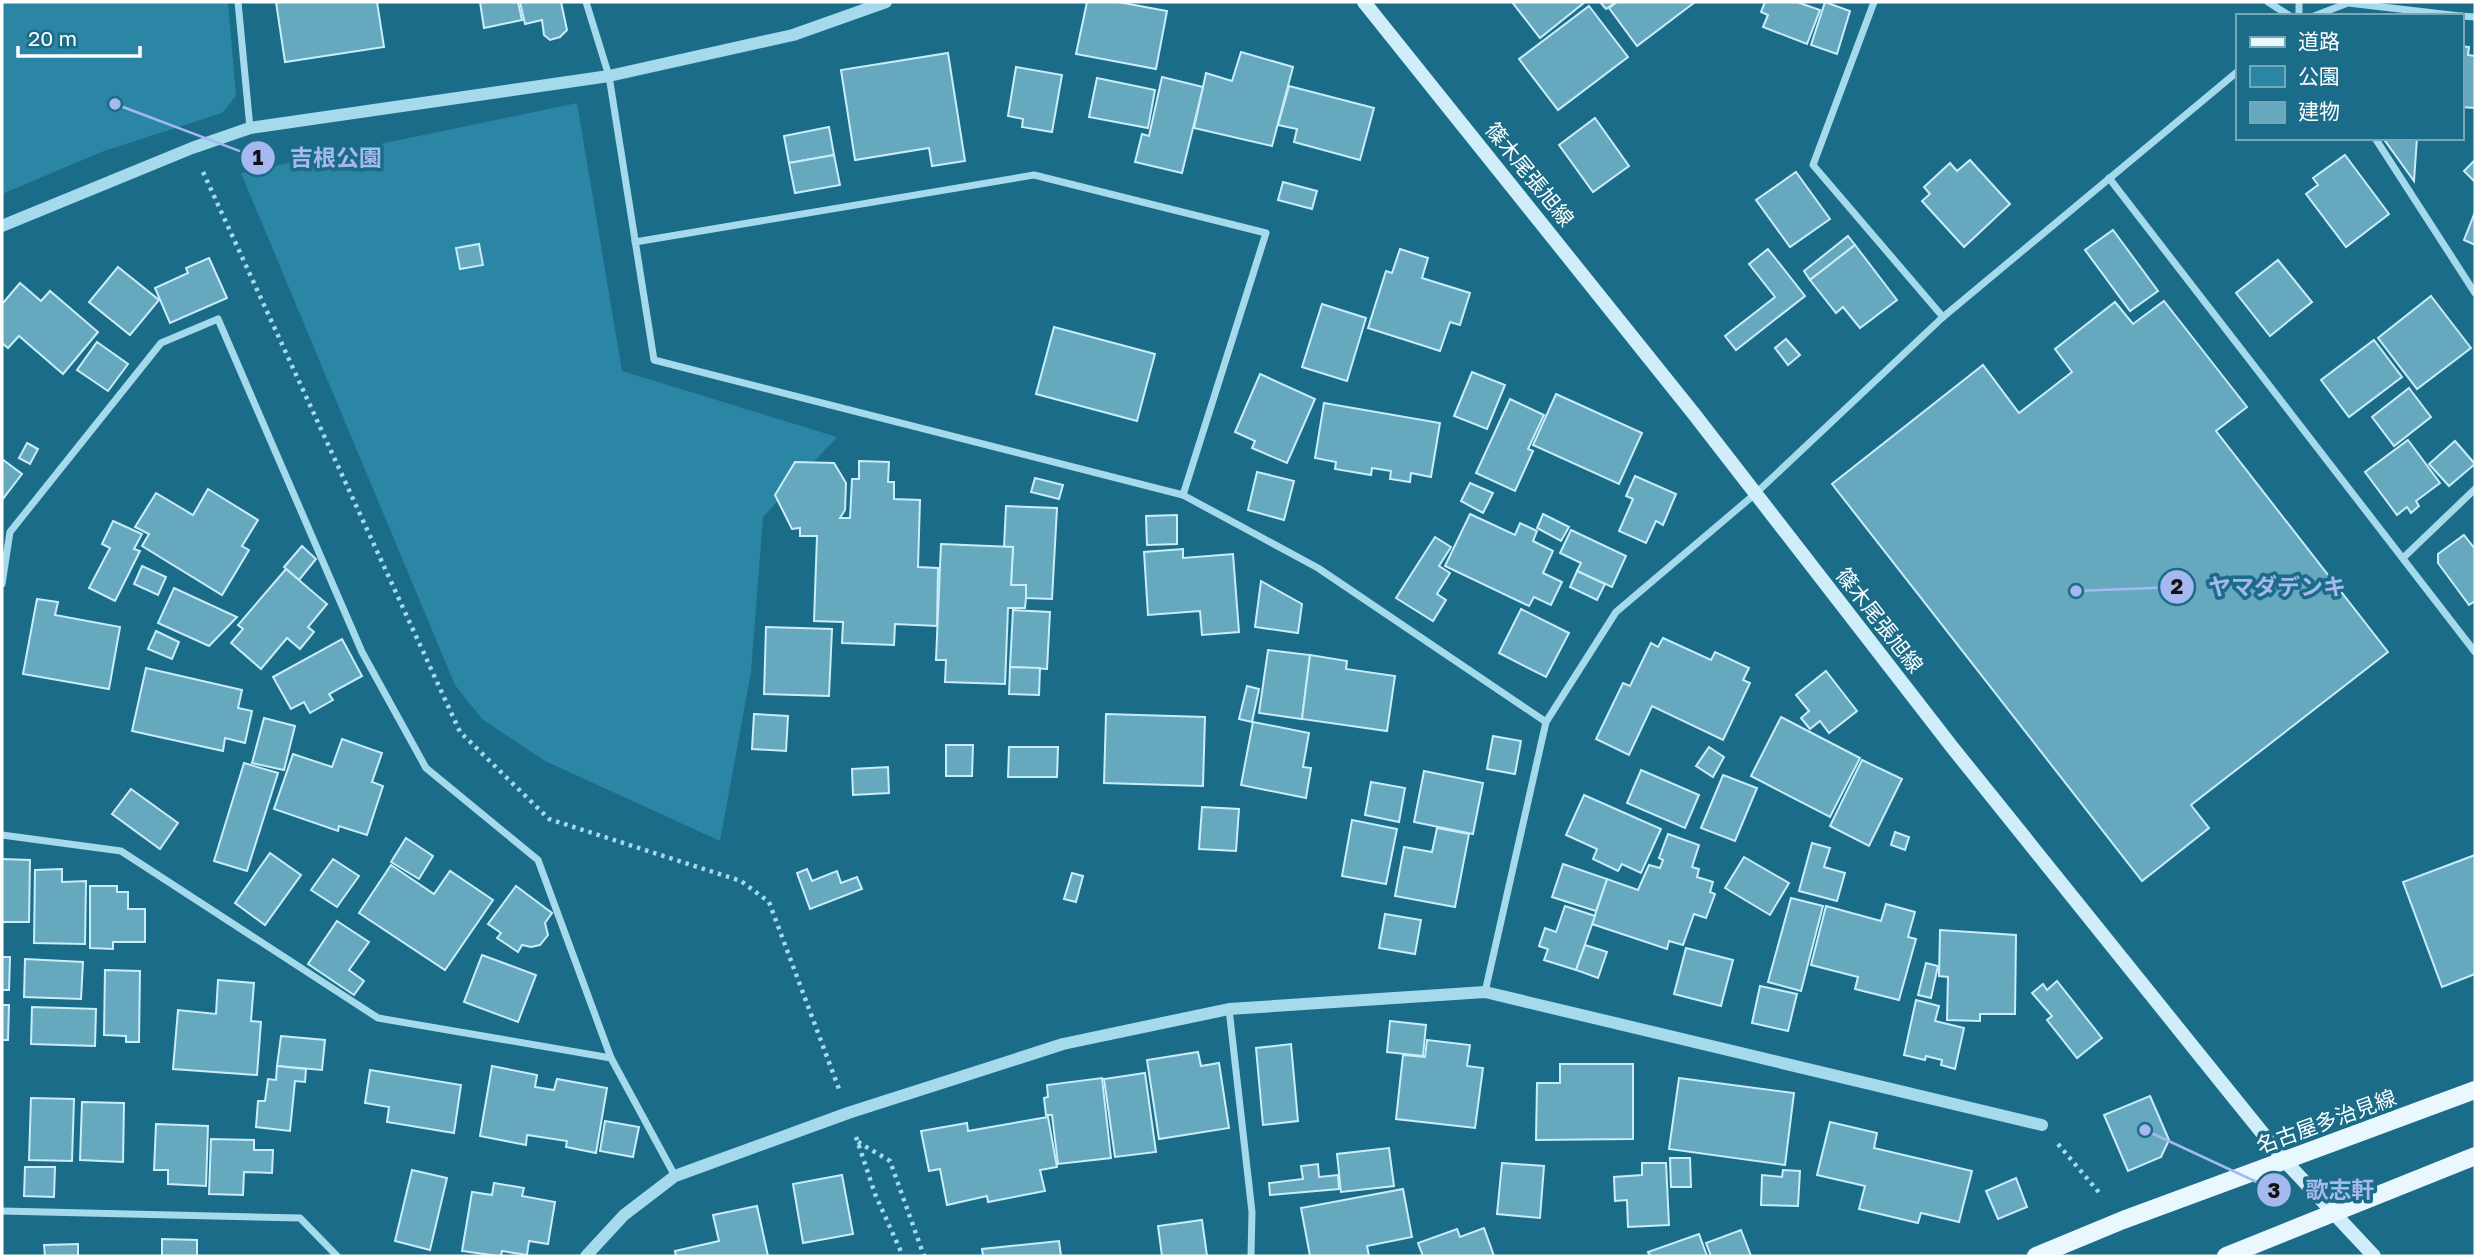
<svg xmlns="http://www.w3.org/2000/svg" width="2477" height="1258" font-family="'Golos Text','Noto Sans JP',sans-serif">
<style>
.green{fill:#2b86a5}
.building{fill:#66a9bf;stroke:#c9edf9;stroke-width:2}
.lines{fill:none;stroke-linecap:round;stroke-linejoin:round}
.path{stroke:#a4daec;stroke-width:4.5;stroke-dasharray:3.5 5;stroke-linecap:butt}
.minor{stroke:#a4daec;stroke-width:7}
.tertiary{stroke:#a4daec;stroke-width:12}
.secondary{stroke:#d0eef9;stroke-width:14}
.primary{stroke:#e9f8ff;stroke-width:18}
.labels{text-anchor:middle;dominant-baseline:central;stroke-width:7;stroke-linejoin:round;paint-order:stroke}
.street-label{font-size:21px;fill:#fff;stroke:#1b6c88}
.leader{fill:none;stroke:#a5b8ef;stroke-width:2.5}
.callout-dot{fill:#a5b8ef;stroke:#1b6c88;stroke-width:2.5}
.mark-label{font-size:21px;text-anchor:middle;font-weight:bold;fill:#111}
.callout-label{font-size:23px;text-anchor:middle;font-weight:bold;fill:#a5b8ef;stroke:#1b6c88;stroke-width:7;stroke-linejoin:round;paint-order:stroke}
</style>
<rect width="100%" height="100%" fill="#1b6c88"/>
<g class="green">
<polygon points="2,2 228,2 236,96 222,113 104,151 2,194"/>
<polygon points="577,103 622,371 837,437 763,517 751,672 720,841 545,761 482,719 455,685 241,173"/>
</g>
<g class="building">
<polygon points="276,2 377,2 384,47 285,62"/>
<polygon points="480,2 518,2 522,20 484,28"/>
<polygon points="520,2 561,2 567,30 560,37 550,40 544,35 542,20 525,24"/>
<polygon points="1087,2 1118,2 1167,11 1156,69 1076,54"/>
<polygon points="1512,2 1585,2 1540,38"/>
<polygon points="1600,2 1616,2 1606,9"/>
<polygon points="1617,2 1695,2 1637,46 1609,8"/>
<polygon points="1765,2 1797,2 1820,10 1807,44 1763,27 1768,15 1761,12"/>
<polygon points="1825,2 1850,11 1837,54 1811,45"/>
<polygon points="1589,6 1628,57 1558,110 1519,59"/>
<polygon points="2461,46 2469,47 2468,55 2475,56 2475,108 2461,107"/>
<polygon points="1241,52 1293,67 1272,146 1194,128 1206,73 1232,81"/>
<polygon points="948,53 965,161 932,166 929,148 855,160 841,70"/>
<polygon points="1016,67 1062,75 1052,132 1022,127 1023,119 1008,116"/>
<polygon points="1162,77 1203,87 1182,173 1135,162 1142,134 1149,136"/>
<polygon points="1097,78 1155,90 1148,128 1089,117"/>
<polygon points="1289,86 1374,108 1360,160 1294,142 1297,129 1278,125"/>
<polygon points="1595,118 1629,166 1593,192 1559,145"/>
<polygon points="829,127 834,155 789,163 784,136"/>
<polygon points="2383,138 2417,138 2414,181"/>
<polygon points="834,155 840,185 795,193 789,163"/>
<polygon points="2345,155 2389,214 2346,247 2306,194 2318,185 2313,178"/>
<polygon points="1970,160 2010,204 1964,247 1922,201 1930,194 1924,187 1950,163 1957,171"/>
<polygon points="2475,160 2475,182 2464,171"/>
<polygon points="1796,172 1830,219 1790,247 1756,200"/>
<polygon points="1283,182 1317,191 1312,209 1278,200"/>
<polygon points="2475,212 2475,245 2464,240"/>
<polygon points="2113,230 2158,291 2130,311 2085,250"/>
<polygon points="1848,236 1855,245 1810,280 1804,271"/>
<polygon points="479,244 483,265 460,269 456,248"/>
<polygon points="1855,245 1897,300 1860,328 1843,307 1836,313 1810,280"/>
<polygon points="1400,249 1428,258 1422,278 1470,293 1460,325 1450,322 1440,351 1368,328 1386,271 1392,273"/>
<polygon points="1768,249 1805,296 1736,350 1725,336 1775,297 1749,264"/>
<polygon points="209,258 227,298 170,323 155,288 188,273 186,268"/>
<polygon points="2278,260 2312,302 2270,336 2236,293"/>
<polygon points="118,267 159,300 130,335 89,302"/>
<polygon points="20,283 41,301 50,291 98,332 63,374 19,336 8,348 2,343 2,304"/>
<polygon points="2431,296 2471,348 2417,389 2378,338"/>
<polygon points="2164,301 2247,407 2216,431 2388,652 2191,805 2209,828 2142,881 1832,484 1983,365 2019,413 2072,372 2055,349 2115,302 2133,324"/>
<polygon points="1322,304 1366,318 1347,381 1302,367"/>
<polygon points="1054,327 1155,354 1137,421 1036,394"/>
<polygon points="1786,339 1800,355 1788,365 1775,348"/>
<polygon points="2374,340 2402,377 2349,417 2321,380"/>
<polygon points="97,342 128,364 108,391 77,370"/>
<polygon points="1472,372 1505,385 1487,429 1454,416"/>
<polygon points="1260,374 1315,399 1287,463 1252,448 1255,441 1235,432"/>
<polygon points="2409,388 2431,417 2394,446 2372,417"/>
<polygon points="1556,394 1642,433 1619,484 1533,445"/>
<polygon points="1510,399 1544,415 1528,449 1533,451 1515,491 1476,473"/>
<polygon points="1324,403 1440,423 1431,477 1411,473 1410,482 1390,479 1391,471 1372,468 1371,475 1335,469 1336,462 1315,458"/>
<polygon points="2408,440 2440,483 2416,501 2419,506 2411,513 2407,507 2397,515 2365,472"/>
<polygon points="2455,441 2475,464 2449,486 2429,464"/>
<polygon points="27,443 38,449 30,464 19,458"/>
<polygon points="2,459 22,474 2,500"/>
<polygon points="859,461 889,462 888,482 894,482 894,499 920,500 918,567 938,568 937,626 895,624 894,645 842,643 843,622 814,621 817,536 800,536 800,528 792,529 775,495 795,462 834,463 846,483 845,510 840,518 850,518 852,479 859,479"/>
<polygon points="1257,472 1294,481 1284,520 1248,510"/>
<polygon points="1635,476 1676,494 1663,525 1656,521 1646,543 1619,531 1633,499 1626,496"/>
<polygon points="1035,478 1063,485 1059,499 1031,492"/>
<polygon points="1470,483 1493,493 1483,513 1461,501"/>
<polygon points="208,489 258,520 242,546 249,550 222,595 142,546 149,534 135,527 156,493 193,515"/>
<polygon points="1006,506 1057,508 1052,599 1026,598 1026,585 1011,585 1013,547 1004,547"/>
<polygon points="1470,514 1515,535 1520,523 1537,531 1533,541 1553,551 1543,573 1562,582 1551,605 1534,597 1529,606 1445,566"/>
<polygon points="1543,514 1569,527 1561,541 1537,528"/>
<polygon points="1177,515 1177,544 1147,545 1146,516"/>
<polygon points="113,521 142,534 134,549 140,551 115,601 89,588 110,548 102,544"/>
<polygon points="1571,530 1626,556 1612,587 1577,571 1581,563 1560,553"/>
<polygon points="2464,535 2475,549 2475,601 2469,605 2438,563 2438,554"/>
<polygon points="1435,537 1451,547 1439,566 1450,573 1437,594 1446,600 1433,621 1396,598"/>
<polygon points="941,544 1013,547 1011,585 1026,585 1026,598 1025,608 1008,608 1005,684 945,682 946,660 936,660"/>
<polygon points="302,546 316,559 299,580 284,567"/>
<polygon points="1183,549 1183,558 1233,554 1239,632 1202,635 1200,611 1148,615 1144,552"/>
<polygon points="142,566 166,577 158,595 134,584"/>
<polygon points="286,569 327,604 308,627 314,632 300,649 287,638 261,669 231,643 243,629 238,625"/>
<polygon points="1577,571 1605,584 1597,600 1570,587"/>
<polygon points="1261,581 1302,604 1298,633 1255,627"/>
<polygon points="174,588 237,617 209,646 158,623"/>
<polygon points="37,599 58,602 55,615 120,627 109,689 23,674"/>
<polygon points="1521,609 1569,633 1546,677 1499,653"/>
<polygon points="1013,610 1050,612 1047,669 1010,667"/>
<polygon points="766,627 832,629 829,696 764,694"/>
<polygon points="156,631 179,642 172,659 148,649"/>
<polygon points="1663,638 1711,660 1715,652 1749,668 1743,680 1750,683 1723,740 1652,706 1629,755 1596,739 1623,683 1630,686 1651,643 1658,647"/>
<polygon points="342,639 362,676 329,694 333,700 310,713 304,702 291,709 273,677"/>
<polygon points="1268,650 1310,655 1302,719 1259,713"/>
<polygon points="1310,655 1347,661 1346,669 1395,676 1387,731 1302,719"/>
<polygon points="1010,667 1040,668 1039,695 1009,694"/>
<polygon points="146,668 242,690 238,708 252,711 245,743 225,738 223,751 132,731"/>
<polygon points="1826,671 1857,711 1829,733 1820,721 1810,729 1801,718 1809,711 1796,695"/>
<polygon points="1247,686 1259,689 1252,722 1239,719"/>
<polygon points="754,714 788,716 786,751 752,749"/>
<polygon points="1106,714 1205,717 1203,786 1104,783"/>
<polygon points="1781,717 1860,758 1830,817 1751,776"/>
<polygon points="264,718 295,726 284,770 252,763"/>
<polygon points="1253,722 1309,733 1303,767 1311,768 1306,798 1241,785"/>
<polygon points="1493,736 1521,741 1515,774 1487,769"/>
<polygon points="342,739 382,753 372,782 383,786 367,835 339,826 338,831 274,809 293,754 332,767"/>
<polygon points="946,745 973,745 972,776 946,776"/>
<polygon points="1009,747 1058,747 1057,777 1008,777"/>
<polygon points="1709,747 1724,757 1713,777 1696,766"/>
<polygon points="1862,760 1902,779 1869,846 1830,826"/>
<polygon points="244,763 278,773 247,871 214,861"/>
<polygon points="888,767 889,793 853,795 852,769"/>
<polygon points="1641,770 1699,795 1685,828 1627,803"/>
<polygon points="1424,771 1483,783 1473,834 1414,822"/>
<polygon points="1723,775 1757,788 1735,841 1701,828"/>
<polygon points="1371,782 1405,788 1399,822 1365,815"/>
<polygon points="131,789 178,823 160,849 112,814"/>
<polygon points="1584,795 1661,829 1641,873 1622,864 1618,871 1593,859 1597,849 1566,835"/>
<polygon points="1202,807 1239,809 1236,851 1199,849"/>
<polygon points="1352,820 1397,829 1386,884 1342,876"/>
<polygon points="1437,828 1469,834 1455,907 1395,896 1404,847 1432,852"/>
<polygon points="1895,832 1909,837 1905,850 1891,845"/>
<polygon points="1668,834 1699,845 1692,867 1699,869 1697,877 1713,882 1710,892 1715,894 1706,918 1694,914 1683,945 1669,941 1667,949 1592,924 1607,879 1638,890 1649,865 1660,868 1663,860 1659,858"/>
<polygon points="406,838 433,856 419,879 391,862"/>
<polygon points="1812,843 1830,848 1824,867 1845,873 1837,901 1799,891"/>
<polygon points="270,853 301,875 265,925 235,903"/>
<polygon points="2475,855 2475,974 2442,987 2403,882"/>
<polygon points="1744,857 1789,883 1770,915 1725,888"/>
<polygon points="2,859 30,860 29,922 2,922"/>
<polygon points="333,859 359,876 337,907 311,890"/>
<polygon points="1563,864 1607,879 1596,911 1552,897"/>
<polygon points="391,865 434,894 450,871 493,900 445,970 359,913"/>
<polygon points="62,869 62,882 86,881 85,944 34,943 35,870"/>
<polygon points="807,869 812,881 837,871 841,883 857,877 862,889 810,909 797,873"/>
<polygon points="1072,873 1083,876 1076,902 1064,899"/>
<polygon points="90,886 117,886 117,892 128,892 128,909 145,909 145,942 113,942 113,949 90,948"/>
<polygon points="516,886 552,913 545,923 548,935 540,945 531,947 522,945 518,952 497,938 501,933 488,924"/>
<polygon points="1791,898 1823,906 1801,991 1768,982"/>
<polygon points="1886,904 1915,912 1908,937 1916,939 1899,1000 1855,989 1858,977 1811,965 1826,906 1881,921"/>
<polygon points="1565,906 1595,916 1576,970 1544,960 1548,949 1539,946 1545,928 1556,932"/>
<polygon points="1385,914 1421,920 1415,954 1379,948"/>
<polygon points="337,921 369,942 349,970 364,981 354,995 308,964"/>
<polygon points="1940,930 2016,935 2015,1014 1980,1014 1980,1021 1947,1020 1948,977 1939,976"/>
<polygon points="1585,945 1607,952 1598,978 1576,970"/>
<polygon points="1686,948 1733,960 1721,1006 1674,994"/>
<polygon points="482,955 536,975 518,1022 464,1002"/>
<polygon points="2,957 10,957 9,990 2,990"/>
<polygon points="25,959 83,962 81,999 24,997"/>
<polygon points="1926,963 1938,966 1931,998 1918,995"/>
<polygon points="105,970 140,971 139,1042 126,1042 126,1036 104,1035"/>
<polygon points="218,980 254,983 251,1021 261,1022 257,1075 173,1069 178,1010 216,1014"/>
<polygon points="2057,981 2102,1038 2077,1058 2047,1020 2052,1016 2032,993 2043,984 2047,990"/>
<polygon points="1760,986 1797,994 1788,1031 1752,1023"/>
<polygon points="1916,1000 1939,1006 1935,1021 1964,1028 1955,1069 1941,1065 1942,1060 1926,1056 1925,1060 1904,1055"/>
<polygon points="2,1005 9,1005 8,1040 2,1040"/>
<polygon points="32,1007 96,1009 95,1046 31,1044"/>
<polygon points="1390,1021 1426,1025 1423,1056 1387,1052"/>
<polygon points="281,1036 325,1040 322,1070 277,1066"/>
<polygon points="1427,1040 1470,1045 1467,1066 1483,1068 1475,1128 1396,1119 1403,1055 1425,1057"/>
<polygon points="1291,1044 1298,1121 1263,1125 1256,1048"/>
<polygon points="1198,1052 1201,1066 1219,1063 1229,1128 1159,1139 1147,1060"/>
<polygon points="1560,1064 1633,1064 1633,1139 1536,1140 1537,1083 1560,1083"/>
<polygon points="277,1066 306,1069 305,1082 295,1081 290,1131 256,1127 258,1101 265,1101 268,1079 276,1080"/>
<polygon points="492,1066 537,1075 535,1087 554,1090 557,1079 607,1088 596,1153 566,1147 567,1141 527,1135 526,1145 480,1136"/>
<polygon points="370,1070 461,1085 454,1133 387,1122 389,1107 365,1103"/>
<polygon points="1145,1073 1156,1152 1115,1157 1104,1079"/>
<polygon points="1102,1078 1111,1158 1058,1164 1052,1115 1046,1115 1044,1098 1048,1097 1047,1085"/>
<polygon points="1679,1078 1794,1093 1785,1165 1669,1149"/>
<polygon points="2150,1096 2169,1140 2161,1157 2128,1171 2104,1115"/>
<polygon points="31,1098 74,1099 72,1161 29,1160"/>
<polygon points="82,1102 124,1103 123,1162 80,1160"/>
<polygon points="1048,1117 1057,1167 1040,1170 1045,1191 988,1202 987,1196 947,1205 940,1169 929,1171 921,1131 967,1123 968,1131"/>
<polygon points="605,1121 639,1127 633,1157 600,1151"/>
<polygon points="1830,1122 1877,1133 1874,1148 1972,1171 1959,1222 1921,1213 1918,1223 1859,1209 1865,1186 1817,1175"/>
<polygon points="156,1124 208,1126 206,1186 168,1184 168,1170 154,1170"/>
<polygon points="211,1139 254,1140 254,1150 273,1150 272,1173 244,1172 243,1195 209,1194"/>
<polygon points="1389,1148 1394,1186 1341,1192 1337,1154"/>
<polygon points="1670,1158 1690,1158 1691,1187 1671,1187"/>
<polygon points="1502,1163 1544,1166 1540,1218 1497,1214"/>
<polygon points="1642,1163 1666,1163 1669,1225 1628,1227 1627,1200 1615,1201 1614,1177 1642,1175"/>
<polygon points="1318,1164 1319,1177 1338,1175 1339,1189 1270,1195 1269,1183 1303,1179 1301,1166"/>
<polygon points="25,1167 55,1167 54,1197 24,1196"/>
<polygon points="412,1170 447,1178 430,1250 395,1241"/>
<polygon points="1783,1170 1800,1171 1798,1206 1761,1205 1762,1175 1782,1177"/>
<polygon points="842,1175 853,1234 803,1243 793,1184"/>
<polygon points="2016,1178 2027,1207 1998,1219 1986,1191"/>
<polygon points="494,1183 524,1188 522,1196 555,1202 548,1244 529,1241 527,1255 502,1251 501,1256 498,1256 462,1251 472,1192 492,1195"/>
<polygon points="1403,1189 1412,1237 1367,1246 1369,1256 1310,1256 1301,1208"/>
<polygon points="757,1206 768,1256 676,1256 675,1251 719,1241 713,1215"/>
<polygon points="1202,1220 1207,1256 1162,1256 1158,1226"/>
<polygon points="1484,1228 1494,1256 1423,1256 1418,1243 1457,1229 1460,1237"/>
<polygon points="1741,1230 1751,1256 1711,1256 1706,1243"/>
<polygon points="1699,1234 1707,1256 1650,1256 1648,1252"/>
<polygon points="162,1239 197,1240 197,1256 162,1256"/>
<polygon points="1059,1241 1061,1256 983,1256 982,1249"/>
<polygon points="78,1244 78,1256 45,1256 44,1245"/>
</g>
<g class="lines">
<g class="path">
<polyline points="203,172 460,732 549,819 741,881 769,902 839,1089"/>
<polyline points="856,1137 875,1194 903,1256"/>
<polyline points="858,1142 890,1161 924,1256"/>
<polyline points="2058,1144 2102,1196"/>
</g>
<g class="minor">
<polyline points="238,2 250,128"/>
<polyline points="586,2 609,76 654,360 1183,495 1318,568 1546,722"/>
<polyline points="1874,2 1813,165 1943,317"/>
<polyline points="2268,2 2290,16"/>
<polyline points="2299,2 2299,16"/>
<polyline points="2314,16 2348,3 2460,16"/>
<polyline points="2461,16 2475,17"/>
<polyline points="2375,138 2475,293"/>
<polyline points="2109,178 2475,652"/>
<polyline points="635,242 1034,175 1266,233 1183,495"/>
<polyline points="2403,558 2475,489"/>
<polyline points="2,584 10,532 161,343 218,319 362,652 426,768 538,860 611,1058 675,1176"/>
<polyline points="2,835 121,851 378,1018 611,1058"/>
<polyline points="1485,992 1546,722 1616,612 1755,494 1943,317 2237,72"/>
<polyline points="1229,1009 1252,1212 1251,1256"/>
<polyline points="2,1211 300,1218 337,1256"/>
</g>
<g class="tertiary">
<polyline points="2,226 192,148 250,128 609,76 793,35 886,2"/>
<polyline points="586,1256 624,1215 675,1176 848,1113 1063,1044 1229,1009 1485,992 2042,1125"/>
</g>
<polyline class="secondary" points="1364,2 1694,414 1952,747 2222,1083 2285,1161 2374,1256"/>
<g class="primary">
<polyline points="2036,1256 2123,1220 2475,1090"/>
<polyline points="2226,1256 2475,1156"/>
</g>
</g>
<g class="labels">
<g class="street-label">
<text transform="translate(1530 174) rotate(51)">篠木尾張旭線</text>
<text transform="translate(1880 620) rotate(52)">篠木尾張旭線</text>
<text transform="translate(2326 1121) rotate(-20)">名古屋多治見線</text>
</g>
</g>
<path class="leader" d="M115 104L258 158M2076 591L2177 587M2145 1130L2274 1190"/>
<g class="callout-dot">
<circle cx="115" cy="104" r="7"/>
<circle cx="2076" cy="591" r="7"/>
<circle cx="2145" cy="1130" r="7"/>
<circle cx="258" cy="158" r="18"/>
<circle cx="2177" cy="587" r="18"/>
<circle cx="2274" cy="1190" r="18"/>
</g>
<g class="mark-label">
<text x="258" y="165">1</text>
<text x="2177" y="594">2</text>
<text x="2274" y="1198">3</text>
</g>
<g class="callout-label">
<text x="336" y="166">吉根公園</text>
<text x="2277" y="595">ヤマダデンキ</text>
<text x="2340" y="1198">歌志軒</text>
</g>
<rect width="2477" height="1258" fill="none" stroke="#ffffff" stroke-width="7"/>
<rect x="2236" y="14" width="228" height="126" fill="#1b6c88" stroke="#76a7b8" stroke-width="2"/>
<rect x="2250" y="37" width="35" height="10" fill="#e9f8ff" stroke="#76a7b8" stroke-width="2"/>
<text x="2298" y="49" font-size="21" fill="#ffffff">道路</text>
<rect x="2250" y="66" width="35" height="21" fill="#2b86a5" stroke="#76a7b8" stroke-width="2"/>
<text x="2298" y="84" font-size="21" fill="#ffffff">公園</text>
<rect x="2250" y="102" width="35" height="21" fill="#66a9bf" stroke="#76a7b8" stroke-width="2"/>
<text x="2298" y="119" font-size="21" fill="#ffffff">建物</text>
<path d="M18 46v10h122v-10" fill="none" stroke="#ffffff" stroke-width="3.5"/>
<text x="28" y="46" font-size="21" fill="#ffffff" stroke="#1b6c88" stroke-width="5" paint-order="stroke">20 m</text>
</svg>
